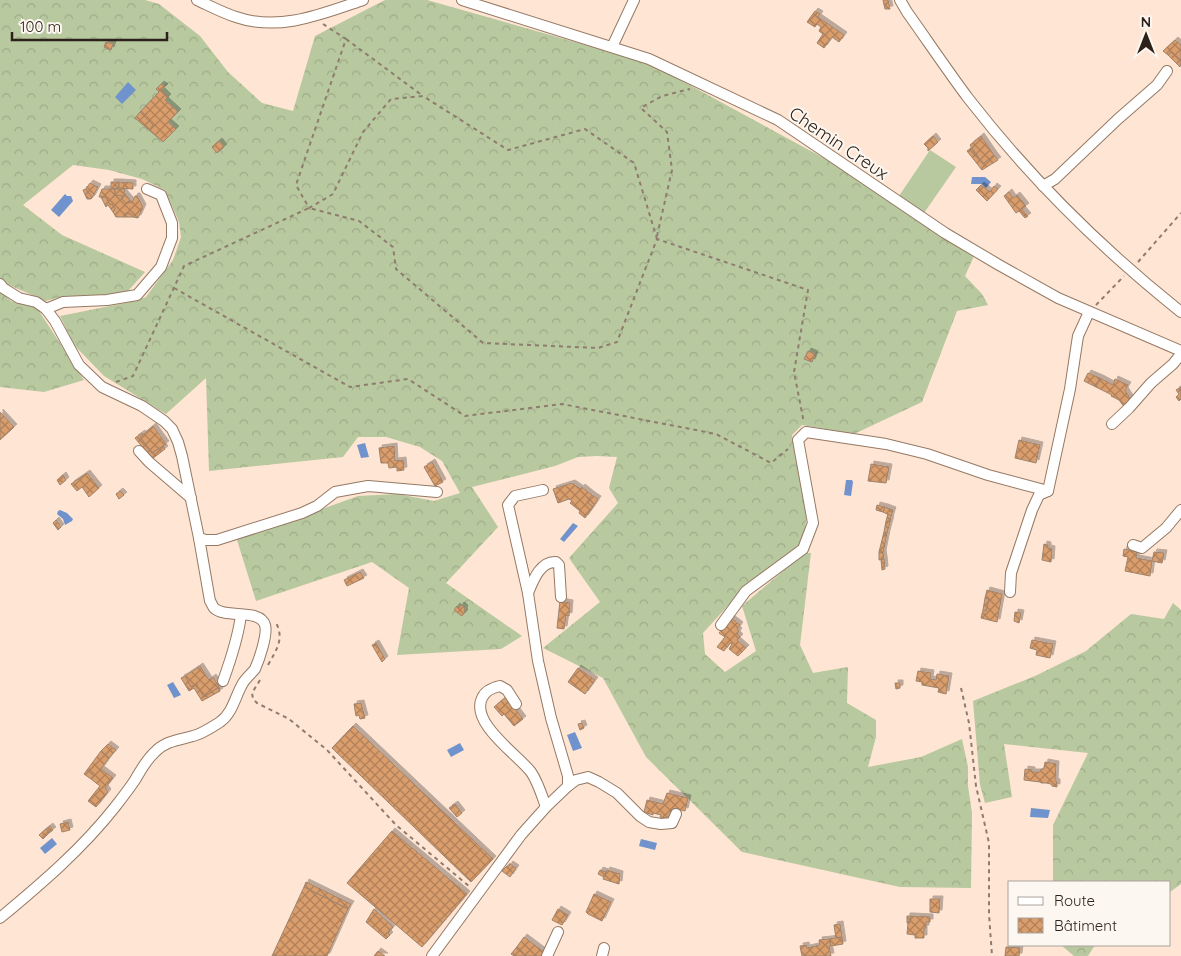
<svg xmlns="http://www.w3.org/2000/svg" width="1181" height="956" font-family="Quicksand,sans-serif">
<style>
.forest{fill:url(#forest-crowns)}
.park{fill:#b8c89f}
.water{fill:#7093cd}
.building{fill:url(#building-cross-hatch);stroke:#9f836d;filter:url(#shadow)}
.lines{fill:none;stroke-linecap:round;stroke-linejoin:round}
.minor-casing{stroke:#957964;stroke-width:12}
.path{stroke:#8e7c6f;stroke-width:2;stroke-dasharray:4 4;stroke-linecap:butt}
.minor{stroke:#fff;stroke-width:10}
.labels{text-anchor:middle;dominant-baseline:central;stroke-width:4;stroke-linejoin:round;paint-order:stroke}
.street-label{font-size:18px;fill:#2d2219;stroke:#fdf7f2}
</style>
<defs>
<pattern id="forest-crowns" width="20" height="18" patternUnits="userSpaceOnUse" patternTransform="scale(1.25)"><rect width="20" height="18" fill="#b8c89f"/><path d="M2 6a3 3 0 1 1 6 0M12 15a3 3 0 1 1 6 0" fill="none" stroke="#9eac88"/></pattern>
<pattern id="building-cross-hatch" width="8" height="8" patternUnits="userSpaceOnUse" patternTransform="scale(1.25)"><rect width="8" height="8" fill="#da9e6d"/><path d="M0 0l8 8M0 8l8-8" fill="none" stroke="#b18059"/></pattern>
<filter id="shadow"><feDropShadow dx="3" dy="-3" stdDeviation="0" flood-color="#0004"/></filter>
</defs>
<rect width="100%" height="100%" fill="#ffe5d3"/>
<g class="forest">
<polygon points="0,0 145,0 159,4 200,36 228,72 262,103 293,111 315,36 385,0 427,0 649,63 842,168 919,222 974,256 965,276 982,294 988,305 957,311 922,402 854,434 802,425 792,435 807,517 802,543 744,588 703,633 705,654 725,672 756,651 742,606 804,553 811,553 800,645 813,673 848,667 847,703 876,720 876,737 868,767 921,757 962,739 968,767 968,786 972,813 971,888 900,887 742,852 646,757 603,678 543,648 600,602 569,558 618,503 609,488 617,457 597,456 578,457 555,466 472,487 498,527 446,583 522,636 501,649 397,655 409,588 372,562 256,601 237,540 358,496 398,494 434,501 460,493 442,461 420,447 386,437 358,437 343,457 209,471 206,378 166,414 104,376 74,345 60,316 135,301 146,297 173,260 181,237 179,222 165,190 142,179 109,170 73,165 23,205 62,235 145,272 128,291 88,298 60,297 46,301 2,282 0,279"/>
<polygon points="0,292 11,301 37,308 84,380 44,392 0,387"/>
<polygon points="1173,603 1181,610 1181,884 1170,892 1170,882 1053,882 1053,825 1088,753 1004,744 1012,797 985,803 980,785 973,701 1035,676 1086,651 1131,614 1164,619"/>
<polygon points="1061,945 1095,945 1088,956 1074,956"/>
</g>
<polygon class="park" points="930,150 956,167 924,213 899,196"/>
<g class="water">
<polygon points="128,82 136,90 122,104 115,97"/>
<polygon points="972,177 985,177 991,182 986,188 982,184 971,184"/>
<polygon points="65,194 67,196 71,196 73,201 59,217 51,210"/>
<polygon points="365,443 369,457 361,458 357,445"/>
<polygon points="846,480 852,480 853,482 851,496 844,495"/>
<polygon points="60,510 67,513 73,519 72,521 65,525 63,519 57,514 58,511"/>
<polygon points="573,523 578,526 564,542 560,539"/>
<polygon points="173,682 181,695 174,698 167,685"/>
<polygon points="575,732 582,748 573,751 567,735"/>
<polygon points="460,743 464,750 451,757 447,750"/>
<polygon points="1031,808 1050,810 1048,818 1030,817"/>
<polygon points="52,838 57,844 45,854 40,848"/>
<polygon points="641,839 657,843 655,850 639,846"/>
</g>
<g class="building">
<polygon points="883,0 888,0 890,9 885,9"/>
<polygon points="815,11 820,14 818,17 844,35 839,42 832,37 824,48 817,43 823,34 819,31 821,27 817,24 815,27 807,22"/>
<polygon points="1175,40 1181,45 1181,62 1171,52 1168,55 1163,51"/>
<polygon points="106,42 113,44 111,50 104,47"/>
<polygon points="1171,52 1181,62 1180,67 1168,55"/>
<polygon points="161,84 165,87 161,90 168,97 165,100 178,112 168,122 176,129 163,142 149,130 153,125 140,112 159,92 156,89"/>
<polygon points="140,112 153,125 149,130 135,118"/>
<polygon points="933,136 938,142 928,151 928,148 924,144"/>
<polygon points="981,136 994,155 983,164 970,145"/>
<polygon points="219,141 224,147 217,153 212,147"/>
<polygon points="971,148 983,164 994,155 998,160 982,170 967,151"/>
<polygon points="111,182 119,182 119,188 111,189"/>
<polygon points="119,182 133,183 133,189 119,188"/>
<polygon points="90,183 98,187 92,198 86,189"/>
<polygon points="981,185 990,192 994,186 998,189 987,201 976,190"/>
<polygon points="86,189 92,198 91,199 87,199 83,190"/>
<polygon points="102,189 115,189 115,195 123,196 122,199 126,203 132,202 135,196 137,196 143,207 138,218 133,217 131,214 126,213 123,217 116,217 113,212 115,209 112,204 110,205 106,197 99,197"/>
<polygon points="115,189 125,189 124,193 132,202 126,203 122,199 123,196 115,195"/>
<polygon points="1009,192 1013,198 1017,195 1026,206 1022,209 1028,216 1025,218 1019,211 1016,213 1004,196"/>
<polygon points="101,197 106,197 110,205 112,204 115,209 113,212 108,205 106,207"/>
<polygon points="126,213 131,214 133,217 123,217"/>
<polygon points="808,351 815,354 812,362 804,359"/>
<polygon points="1088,373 1100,378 1096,387 1084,381"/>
<polygon points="1100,378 1113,385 1115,379 1128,385 1125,390 1133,403 1125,408 1119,400 1111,396 1112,395 1096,387"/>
<polygon points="1181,387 1181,399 1179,401 1176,397 1179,394 1176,390"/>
<polygon points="0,412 14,427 0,440"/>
<polygon points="153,426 166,444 152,453 140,437"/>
<polygon points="142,433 143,435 140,437 152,453 163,446 165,449 152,459 135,438"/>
<polygon points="1019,440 1040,445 1036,463 1015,458"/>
<polygon points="394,446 395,461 403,460 404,470 397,471 397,467 389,468 388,463 381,463 379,448"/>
<polygon points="432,462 443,482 435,486 424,467"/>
<polygon points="871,464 889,467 886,483 868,481"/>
<polygon points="87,473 99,488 89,497 82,487 77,491 71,484"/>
<polygon points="63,475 66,480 60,485 57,480"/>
<polygon points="572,483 581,489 582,487 592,495 587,502 593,507 585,518 579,513 580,511 570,503 572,501 569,499 558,503 553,489"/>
<polygon points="120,491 124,495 119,499 116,494"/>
<polygon points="592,495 598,499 593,507 587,502"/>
<polygon points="877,505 885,507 883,512 876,510"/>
<polygon points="885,507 893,510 891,516 883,512"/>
<polygon points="888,514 891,516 890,522 886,521"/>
<polygon points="56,520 61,527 58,530 53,523"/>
<polygon points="886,521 890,522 887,533 884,532"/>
<polygon points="884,532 887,533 883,553 879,552"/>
<polygon points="1044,544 1048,545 1048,548 1052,549 1051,562 1042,560"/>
<polygon points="1124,549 1137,552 1136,558 1152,561 1150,576 1125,571 1128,557 1123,556"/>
<polygon points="879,552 883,553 884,559 879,560"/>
<polygon points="1154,552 1164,553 1162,563 1152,561"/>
<polygon points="884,559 885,569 882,570 881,560"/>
<polygon points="360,572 364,578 347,586 344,580"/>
<polygon points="987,590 1002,594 997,622 981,618 983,610 986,611 989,599 985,598"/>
<polygon points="985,598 989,599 986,611 983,610"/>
<polygon points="560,601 570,603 569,616 566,615 564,629 557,628"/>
<polygon points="461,605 465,608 464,611 465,612 462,616 454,610 457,606 459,608"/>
<polygon points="1015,612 1021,613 1019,623 1014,621"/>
<polygon points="731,618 740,625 737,629 739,631 737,634 740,637 737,640 746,648 738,656 729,649 732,644 730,643 724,651 717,647 725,637 719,633"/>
<polygon points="1032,640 1053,644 1050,658 1036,655 1037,650 1030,648"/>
<polygon points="376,643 385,659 382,662 372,645"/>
<polygon points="200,666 209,680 213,677 219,687 204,697 196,684 191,687 185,676"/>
<polygon points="578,668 595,680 585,694 568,682"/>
<polygon points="918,671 931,673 930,679 936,680 937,674 949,676 946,694 938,692 939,688 922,685 922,682 916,681"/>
<polygon points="185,676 191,687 196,684 204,697 219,687 220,691 202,701 194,688 189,691 181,678"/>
<polygon points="895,683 900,683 900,688 896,689"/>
<polygon points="506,697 523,719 514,726 504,714 502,716 494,707"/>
<polygon points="361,703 365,718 360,719 359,715 356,716 354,704"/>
<polygon points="582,723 584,728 580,730 578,724"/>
<polygon points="353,726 493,859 471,882 332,748"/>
<polygon points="108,744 116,750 109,758 101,751"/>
<polygon points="101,751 109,758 101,769 113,778 105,788 108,792 96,807 88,801 100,786 91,779 94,776 87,770"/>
<polygon points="1045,762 1056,764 1055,781 1057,782 1057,787 1052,786 1051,784 1046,783 1041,783 1040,782 1024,780 1025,769 1032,770 1032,772 1040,772 1041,769 1044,769"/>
<polygon points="87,770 94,776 91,779 84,774"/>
<polygon points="667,793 688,798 685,811 672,808 669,819 660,817 661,815 653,813 653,815 644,812 647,800 663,804"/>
<polygon points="455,804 462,813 457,817 449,808"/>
<polygon points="68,822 70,830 62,832 60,824"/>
<polygon points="50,826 53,830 49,833 46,829"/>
<polygon points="46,829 49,833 43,839 39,835"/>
<polygon points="392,831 467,894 422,947 347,883"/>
<polygon points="510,864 516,868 510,877 502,871 507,866 508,867"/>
<polygon points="600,870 606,872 604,877 598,874"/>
<polygon points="607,870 620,874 619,884 603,879"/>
<polygon points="306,882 351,904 348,909 304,887"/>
<polygon points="304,887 348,909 327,956 272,956"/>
<polygon points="594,894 611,902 602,921 588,914 586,912"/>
<polygon points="930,899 940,899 939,913 930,912"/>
<polygon points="374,909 393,927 388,933 390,935 386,939 366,922"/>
<polygon points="558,909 568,915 562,925 552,920"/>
<polygon points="907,916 911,916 910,923 907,923"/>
<polygon points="911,916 930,917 930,922 926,922 926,928 924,928 924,938 915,938 915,935 907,934 908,923 910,923"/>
<polygon points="840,924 842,937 836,938 834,925"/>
<polygon points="524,937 544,952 541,956 526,956 516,948"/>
<polygon points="842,937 843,944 831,946 829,939"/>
<polygon points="829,939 831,946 829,946 831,956 802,956 800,946 806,945 807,948 820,945 819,940"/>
<polygon points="1006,947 1020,948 1019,956 1005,956"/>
<polygon points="516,948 526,956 514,956 511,954"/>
<polygon points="378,951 385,956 374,956"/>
</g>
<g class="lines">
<defs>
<g id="minor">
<path d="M197,0C210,6 223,13 236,17C279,32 322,14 363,0"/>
<polyline points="462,0 649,59 778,120 945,233 999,265 1058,298 1181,351"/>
<path d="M900,0L907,12C927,40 947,70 968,98C1030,178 1102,249 1181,312"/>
<polyline points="612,47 634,0"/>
<polyline points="1043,186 1055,179 1118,119 1157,85 1167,71"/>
<path d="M0,284L3,288L19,298L36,302L46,309L55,321L79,365L102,387L142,406L164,421L172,429L178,442L182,456L199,538L210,601C211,602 213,607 214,608C225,619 260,608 265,625C268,634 259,660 255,669C251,674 246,678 243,683C235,696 233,713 220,722C212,727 202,734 193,736C179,740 165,741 155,752C146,760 141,770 135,780C129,789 122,798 115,807C82,849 41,884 0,918"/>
<polyline points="46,309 63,302 107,300 137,295 161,267 172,238 172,223 161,195 147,189"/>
<polyline points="1112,424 1129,408 1151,383 1173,364 1181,354"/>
<polyline points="139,451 149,462 191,498"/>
<polyline points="543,490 515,496 508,505 528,593 538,661 551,718 568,776 568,786"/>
<polyline points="199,538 206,540 217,540 302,513 317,506 335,492 368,486 437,492"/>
<polyline points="1133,545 1142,548 1166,528 1181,510"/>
<polyline points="1010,592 1011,573 1032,510 1039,495 1048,491"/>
<path d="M528,593C533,581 540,561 556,562L559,565L561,597"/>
<polyline points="721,625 746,591 803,549 813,523 798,440 806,432 886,444 927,454 988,475 1048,491 1070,389 1078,336 1089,312"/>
<path d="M223,681C231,659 238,638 241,615"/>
<path d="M516,704L507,690L500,686C491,688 485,691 482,698C470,723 518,755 531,772C538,782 542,796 546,807"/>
<polyline points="432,956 521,835 546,807 568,786 576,780 588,777 599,782 617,793 640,816 649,822 661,824 672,823 676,814"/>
<polyline points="547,956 558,932"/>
<polyline points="602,956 604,948"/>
</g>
</defs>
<use href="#minor" class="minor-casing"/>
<g class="path">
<polyline points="323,24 346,39 296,185 309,208 333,194 363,132 391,99 423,96 508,150 585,129 634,163 657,239"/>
<polyline points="346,39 423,96"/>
<polyline points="657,236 672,170 667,132 641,108 662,96 690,89"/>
<polyline points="1138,262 1181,213"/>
<polyline points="174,288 350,387 408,379 465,416 562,404 716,434 771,463 788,449"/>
<polyline points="1096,305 1124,276"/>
<polyline points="116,382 133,376 184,266 309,208 359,221 393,247 396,269 483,343 598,348 617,342 657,239 808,290 794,372 804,423"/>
<path d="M268,665C277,649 285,638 275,621"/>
<polyline points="260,680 252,693 253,699 257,703 289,719 327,750 396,825 470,887"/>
<polyline points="961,688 969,723 976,786 989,843 989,914 992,956"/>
</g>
<use href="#minor" class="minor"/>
</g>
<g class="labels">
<g class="street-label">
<text transform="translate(839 143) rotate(34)">Chemin Creux</text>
</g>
</g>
<rect x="1008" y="881" width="162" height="65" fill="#fdf7f2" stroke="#aaa29b"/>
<rect x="1018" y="897" width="25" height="8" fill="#ffffff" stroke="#aaa29b"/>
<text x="1054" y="906" font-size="15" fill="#2d2219">Route</text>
<rect x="1018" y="918" width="25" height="15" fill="url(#building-cross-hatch)" stroke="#aaa29b"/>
<text x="1054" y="931" font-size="15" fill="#2d2219">Bâtiment</text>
<g transform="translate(1146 35)" stroke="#fdf7f2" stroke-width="4" paint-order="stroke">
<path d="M0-4L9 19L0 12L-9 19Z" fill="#2d2219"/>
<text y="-8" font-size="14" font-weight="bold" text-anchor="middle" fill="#2d2219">N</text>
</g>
<path d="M12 32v8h155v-8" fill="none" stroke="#2d2219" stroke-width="2.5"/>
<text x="20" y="32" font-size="15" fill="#2d2219" stroke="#fdf7f2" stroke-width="4" paint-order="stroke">100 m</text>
</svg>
